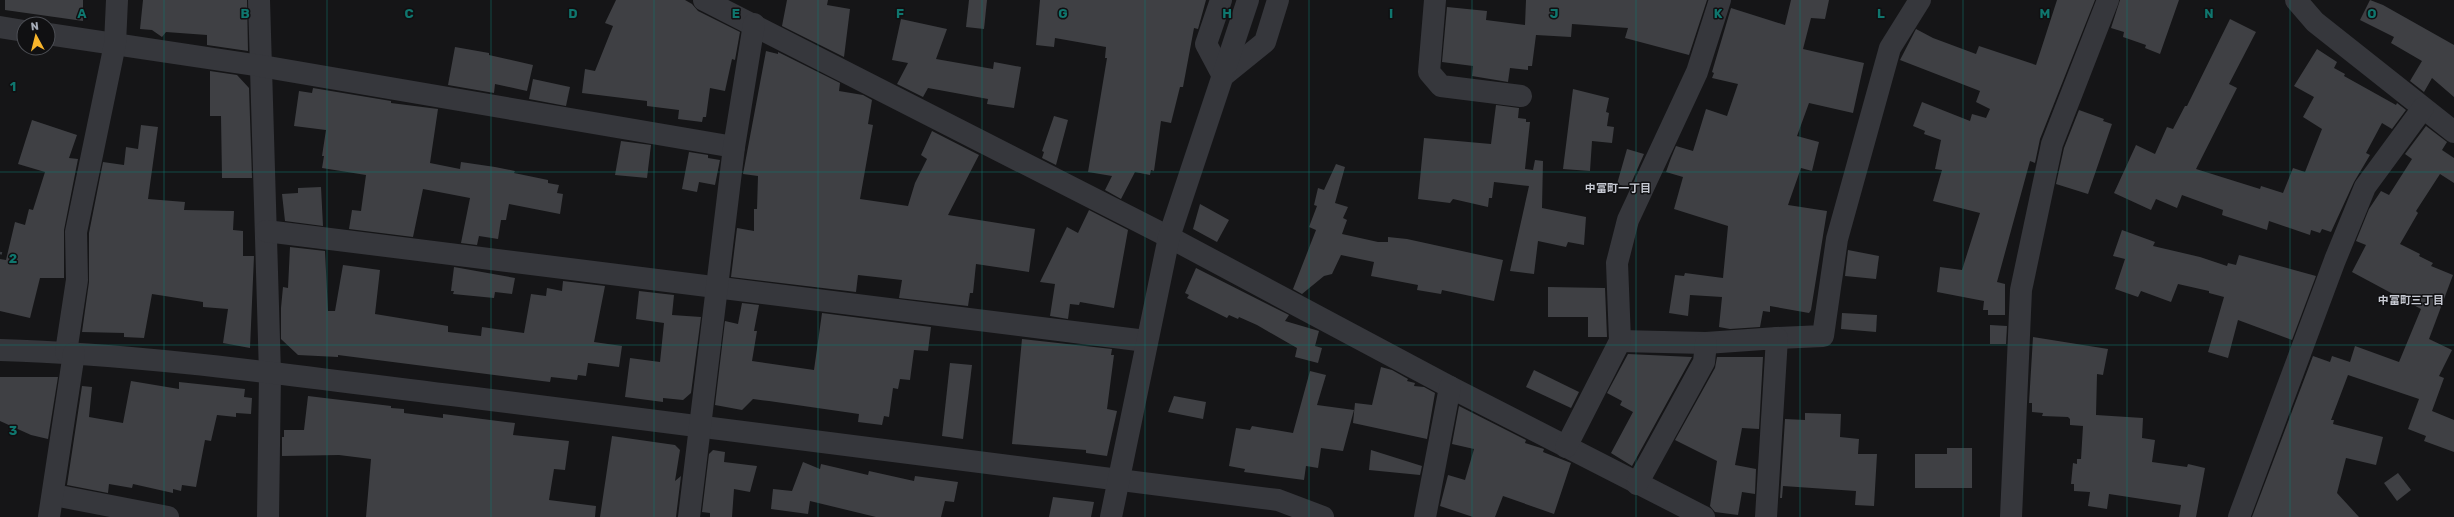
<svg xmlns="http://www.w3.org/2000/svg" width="2454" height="517" font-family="Rubik,'Noto Sans JP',sans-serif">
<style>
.building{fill:#3f4044}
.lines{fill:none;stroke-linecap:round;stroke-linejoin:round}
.path{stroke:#3c3e43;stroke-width:2.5;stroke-dasharray:2 3;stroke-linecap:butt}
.minor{stroke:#36373c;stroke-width:22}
.grid{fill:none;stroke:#0f766e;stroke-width:1;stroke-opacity:0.55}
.labels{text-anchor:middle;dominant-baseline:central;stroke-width:3;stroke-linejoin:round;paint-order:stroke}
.neighbourhood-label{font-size:11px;font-weight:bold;fill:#c8cbd4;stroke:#101012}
.grid-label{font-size:13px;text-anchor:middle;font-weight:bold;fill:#0f766e;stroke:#101012;stroke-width:3;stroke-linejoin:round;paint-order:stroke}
</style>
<rect width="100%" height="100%" fill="#151517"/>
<g class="building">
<polygon points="5,0 83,0 83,21 5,10"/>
<polygon points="143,0 247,0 248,51 207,45 207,35 166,32 162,37 152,30 140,29"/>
<polygon points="616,0 685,0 692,4 698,11 740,32 735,60 732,59 725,91 710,88 706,117 703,117 702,122 678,119 679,110 647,106 647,101 582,93 585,69 595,71 613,26 605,23"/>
<polygon points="787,0 828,0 827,5 850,9 844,57 782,26"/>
<polygon points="969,0 987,0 984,29 966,27"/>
<polygon points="1040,0 1206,0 1198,29 1194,28 1183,87 1180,87 1171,123 1161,121 1154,171 1151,170 1150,175 1135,172 1121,199 1105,190 1112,176 1088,172 1107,58 1105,58 1106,47 1055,38 1054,47 1036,45"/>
<polygon points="1526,0 1707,0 1689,55 1625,38 1628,28 1572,24 1571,37 1536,35 1532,66 1528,66 1528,70 1510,68 1508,82 1472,76 1473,66 1442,62 1447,7 1487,11 1486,20 1525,25"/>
<polygon points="1791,0 1829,0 1825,19 1811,18 1803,49 1864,63 1853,113 1809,103 1797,136 1819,142 1812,171 1801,168 1788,205 1827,211 1811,310 1809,313 1770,306 1770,312 1763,311 1760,327 1730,329 1719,327 1722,297 1690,295 1688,316 1669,313 1675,275 1684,276 1685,273 1723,278 1728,226 1674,209 1683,177 1666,172 1671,158 1676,146 1693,151 1706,109 1727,116 1738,84 1712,78 1714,73 1712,72 1731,8 1785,25"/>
<polygon points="2057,0 2095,0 2040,139 2035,163 2030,161 1997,282 2005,284 2005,315 1988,315 1988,310 1983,310 1984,301 1937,292 1940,267 1962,270 1980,213 1933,201 1942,170 1935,169 1941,140 1924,134 1925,131 1913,126 1922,102 1970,121 1972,114 1986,118 1990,109 1976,102 1980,91 1900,60 1916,29 1933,38 1976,54 1979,46 2036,65"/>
<polygon points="2120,0 2179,0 2160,54 2145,48 2146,45 2123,37 2124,32 2111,28"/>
<polygon points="2370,0 2383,5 2454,45 2454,97 2432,78 2424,92 2410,81 2422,61 2391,43 2394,37 2360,20"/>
<polygon points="901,19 947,29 936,59 993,69 994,62 1021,67 1014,108 987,104 988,99 928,88 923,97 897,84 908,63 892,60"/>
<polygon points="2230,19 2256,32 2229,84 2237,88 2196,169 2260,189 2261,186 2283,193 2293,168 2305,172 2322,129 2303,117 2314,97 2294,86 2317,49 2337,62 2334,68 2345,74 2344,76 2396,105 2397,103 2406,110 2392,129 2382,123 2366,153 2370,155 2354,182 2331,232 2322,229 2320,233 2311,230 2310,235 2269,221 2267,230 2222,215 2223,210 2182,195 2177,208 2156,199 2151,210 2114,193 2136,145 2155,154 2167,127 2173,129 2185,106 2187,106"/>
<polygon points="455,47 489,53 489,55 533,65 527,91 495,84 494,93 448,85"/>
<polygon points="766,51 778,54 778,52 840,83 839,91 863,95 872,100 868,124 873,125 860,199 908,206 915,183 927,159 921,155 932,131 979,155 948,215 1035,229 1029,272 976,264 973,293 970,293 968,306 899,298 902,280 858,275 856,292 731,277 737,228 754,231 754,209 757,209 758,176 743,174"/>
<polygon points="210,71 237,75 249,88 252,178 222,178 221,116 210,116"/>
<polygon points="533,79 570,87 566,106 529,99"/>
<polygon points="313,88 391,101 391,103 438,109 430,163 460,169 461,162 495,167 515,171 514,173 548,180 548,183 559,185 557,193 563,194 560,214 509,204 506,220 501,220 498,239 479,236 477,245 461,243 470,198 423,189 413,237 349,229 352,210 361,211 366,175 322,168 324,156 322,156 326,130 294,126 299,91 312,93"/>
<polygon points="1573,89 1609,98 1606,112 1609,113 1607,126 1614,127 1612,143 1592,141 1590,171 1563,169"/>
<polygon points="1496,105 1519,108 1518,118 1526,119 1526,122 1530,122 1525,169 1533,170 1535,160 1543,161 1542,208 1586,217 1584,245 1568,242 1566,247 1538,241 1534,274 1510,271 1529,186 1494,182 1492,198 1489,198 1488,207 1453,199 1450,203 1418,199 1424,138 1491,144"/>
<polygon points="2079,110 2104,119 2103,121 2112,124 2088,194 2056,184 2064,148"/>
<polygon points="1054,116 1068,120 1056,165 1042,158 1044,152 1042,151"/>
<polygon points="32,120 77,135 69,158 78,159 64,230 64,278 40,278 30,318 0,311 0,259 6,260 15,222 25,225 29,209 33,210 45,172 18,164"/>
<polygon points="141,125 158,127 148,199 185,202 184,210 234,211 233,230 243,231 243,256 254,256 250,348 223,343 228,309 203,307 203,302 152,294 144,338 124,337 124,333 82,332 89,282 89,233 103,162 124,165 126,147 138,149"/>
<polygon points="2426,126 2447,142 2442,150 2454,158 2454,183 2440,174 2416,211 2418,213 2400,244 2420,254 2419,256 2433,263 2431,266 2453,275 2429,339 2452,350 2439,376 2444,378 2432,411 2454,420 2454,452 2424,441 2426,436 2408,429 2419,399 2348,375 2331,420 2334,420 2333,424 2383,437 2376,465 2346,458 2337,493 2359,517 2252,517 2313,356 2330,362 2332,356 2350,362 2355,346 2399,362 2421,309 2352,272 2366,245 2356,241 2369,209 2381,191 2389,195 2412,159 2405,154"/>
<polygon points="621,141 651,145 647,178 615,175"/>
<polygon points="1627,149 1644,154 1629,188 1617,184"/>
<polygon points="689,152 708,155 708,158 720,160 715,185 699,182 697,192 682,189"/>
<polygon points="1336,164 1345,167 1335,203 1348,207 1343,218 1347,220 1342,234 1378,242 1388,242 1388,237 1407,239 1503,260 1494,301 1442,290 1441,294 1417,290 1418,285 1371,276 1374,262 1341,255 1332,274 1324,276 1302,294 1293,289 1316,230 1309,227 1317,206 1314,205 1318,188 1324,190"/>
<polygon points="321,187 323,226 285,221 282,194 298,193 298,188"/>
<polygon points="1200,204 1229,220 1217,242 1193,229"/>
<polygon points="1089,210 1128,230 1114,308 1080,302 1079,305 1070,304 1068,319 1050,316 1055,284 1040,282 1067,227 1078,233"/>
<polygon points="2122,230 2155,242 2153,246 2200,257 2227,266 2228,263 2236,265 2239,255 2316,276 2292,340 2238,320 2228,358 2208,352 2224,297 2209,293 2209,291 2178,284 2171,302 2141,291 2138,297 2115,289 2125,259 2113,256"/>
<polygon points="290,247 325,251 328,311 335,311 343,265 380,270 375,314 448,326 448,332 481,336 482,327 524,333 531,294 546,296 547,288 562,291 563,281 605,286 594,342 622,346 619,367 588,363 586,376 578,375 577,380 551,377 550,382 338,355 338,357 298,355 281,339 281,308 283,287 288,288"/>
<polygon points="1848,250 1879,256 1876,279 1845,276"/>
<polygon points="454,267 515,278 512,294 495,292 494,298 453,294 454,291 451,291"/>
<polygon points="1196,268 1289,315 1285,321 1319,331 1315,346 1322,348 1318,363 1295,357 1297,348 1257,325 1239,317 1238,319 1229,315 1227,318 1187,298 1189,295 1185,293"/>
<polygon points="1548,287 1605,288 1607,337 1588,337 1588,317 1548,317"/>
<polygon points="639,291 674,295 672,315 701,317 691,393 683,400 663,398 663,402 625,397 630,358 660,362 664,323 636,319"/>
<polygon points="742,303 759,305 754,331 757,331 752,361 814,370 822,313 931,327 928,351 914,350 910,380 900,379 898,389 893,388 889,417 884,416 882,425 858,422 859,414 769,401 753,399 742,410 715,405 725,321 738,324"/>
<polygon points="1842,313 1877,315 1876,332 1841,329"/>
<polygon points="1990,325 2007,326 2006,344 1990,344"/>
<polygon points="2033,337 2108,349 2103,375 2097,374 2096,415 2143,418 2142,438 2155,440 2152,462 2187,467 2188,464 2205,468 2196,517 2179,517 2181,505 2109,494 2107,509 2088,506 2090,492 2074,491 2074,484 2071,484 2073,463 2077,464 2077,459 2081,459 2083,426 2070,425 2070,419 2068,417 2042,416 2043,413 2032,412 2032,403 2029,403"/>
<polygon points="1022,339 1112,349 1111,355 1114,355 1107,409 1117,411 1107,456 1086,453 1086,450 1012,444"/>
<polygon points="1628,354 1692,357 1632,466 1611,453 1633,412 1620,405 1622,401 1607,393"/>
<polygon points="1717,357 1763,357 1759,429 1742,428 1735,465 1756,469 1755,494 1742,492 1738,515 1715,512 1710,506 1717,461 1675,440 1715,368"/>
<polygon points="950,363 972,365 963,439 942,436"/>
<polygon points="1381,367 1392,370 1408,379 1407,381 1415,383 1414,386 1424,387 1435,393 1427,439 1353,423 1355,403 1372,405"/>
<polygon points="1534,370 1579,392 1571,408 1526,387"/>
<polygon points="1310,371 1326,375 1317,405 1354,410 1343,451 1321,448 1318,468 1306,466 1304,480 1244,472 1245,469 1229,466 1236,428 1250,430 1252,426 1293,433"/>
<polygon points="0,377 58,377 48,439 31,435 0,421"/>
<polygon points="131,381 179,389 179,382 245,389 244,397 252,398 251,414 236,413 236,417 217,415 211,441 205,440 196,487 182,485 181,491 173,489 173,493 133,484 132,488 109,484 108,493 67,485 82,386 92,387 89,417 123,423"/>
<polygon points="308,396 391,406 391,408 404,409 404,413 443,418 443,414 515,423 513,435 569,441 565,470 554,469 549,500 596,506 595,517 366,517 371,459 339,455 282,456 282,437 284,437 284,430 304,430"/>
<polygon points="1174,396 1206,402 1203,419 1168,412"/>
<polygon points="1459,406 1526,440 1525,443 1544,449 1543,452 1571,463 1554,514 1503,496 1495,517 1473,517 1440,506 1448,475 1465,480 1474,449 1452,444"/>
<polygon points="1805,413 1841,414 1840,437 1859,439 1858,454 1877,454 1874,506 1855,505 1856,491 1783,486 1782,498 1780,498 1785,419 1805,420"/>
<polygon points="612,436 675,445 680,450 675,481 681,476 676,517 600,517"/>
<polygon points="1947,448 1972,448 1972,488 1915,488 1915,454 1947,454"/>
<polygon points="713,450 725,452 724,462 757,466 750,492 734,489 732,517 710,517 710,513 702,512 709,454"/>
<polygon points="1371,450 1422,466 1420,475 1369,470"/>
<polygon points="803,462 820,469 821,464 868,475 869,471 914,481 915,476 958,482 954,502 945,501 941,517 876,517 810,501 808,514 771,509 773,489 792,491"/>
<polygon points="2398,473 2411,490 2397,501 2384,483"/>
<polygon points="1053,497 1094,502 1091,517 1049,517"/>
</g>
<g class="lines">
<polyline class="path" points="0,253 4,254"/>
<g class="minor">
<polyline points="259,0 270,374 268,517"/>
<polyline points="704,0 1169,237 1450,387 1704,517"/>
<polyline points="1221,0 1206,44 1223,76 1265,42 1278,0"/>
<polyline points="1435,0 1429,72 1441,86 1521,96"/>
<polyline points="2296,0 2315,22 2454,132"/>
<polyline points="0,27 24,31"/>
<polyline points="48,34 261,66 734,147"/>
<polyline points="266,231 1146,341"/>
<polyline points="1777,338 1823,336 1837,239 1890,48 1920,0"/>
<polyline points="1620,341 1706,343 1777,338 1766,517"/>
<path d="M0,350C161,355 322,380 483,399C748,431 1013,465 1278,500L1323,517"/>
<polyline points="66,352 77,280 76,232 115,44 117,0"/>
<polyline points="1566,447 1620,341 1617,263 1628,220 1697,72 1720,0"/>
<polyline points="1637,484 1704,362 1706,343"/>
<polyline points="54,495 168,517"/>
<polyline points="49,517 74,353"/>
<polyline points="689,517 734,147 754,24"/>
<polyline points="1111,517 1169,237 1248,0"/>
<polyline points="1425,517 1450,387"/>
<polyline points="2011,517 2021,290 2052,144 2108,0"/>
<polyline points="2239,517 2335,260 2365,187 2423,108"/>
</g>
</g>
<path class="grid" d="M164,0V517M327,0V517M491,0V517M654,0V517M818,0V517M982,0V517M1145,0V517M1309,0V517M1472,0V517M1636,0V517M1800,0V517M1963,0V517M2127,0V517M2290,0V517M0,172H2454M0,345H2454"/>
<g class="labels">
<g class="neighbourhood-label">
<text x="1618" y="188">中富町一丁目</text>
<text x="2411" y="300">中富町三丁目</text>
</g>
</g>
<g class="grid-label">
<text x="82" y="18">A</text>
<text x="245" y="18">B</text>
<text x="409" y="18">C</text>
<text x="573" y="18">D</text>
<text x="736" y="18">E</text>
<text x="900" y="18">F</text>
<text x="1063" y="18">G</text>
<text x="1227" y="18">H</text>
<text x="1391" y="18">I</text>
<text x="1554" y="18">J</text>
<text x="1718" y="18">K</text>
<text x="1881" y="18">L</text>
<text x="2045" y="18">M</text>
<text x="2209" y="18">N</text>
<text x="2372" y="18">O</text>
<text x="13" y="91">1</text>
<text x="13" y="263">2</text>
<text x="13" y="435">3</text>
</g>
<g transform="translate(36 36) rotate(353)"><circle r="19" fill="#101012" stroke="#4c4e54"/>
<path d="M0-3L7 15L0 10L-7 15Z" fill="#f9b52b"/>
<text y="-6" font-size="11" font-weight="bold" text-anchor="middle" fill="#a6acb8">N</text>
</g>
</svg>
